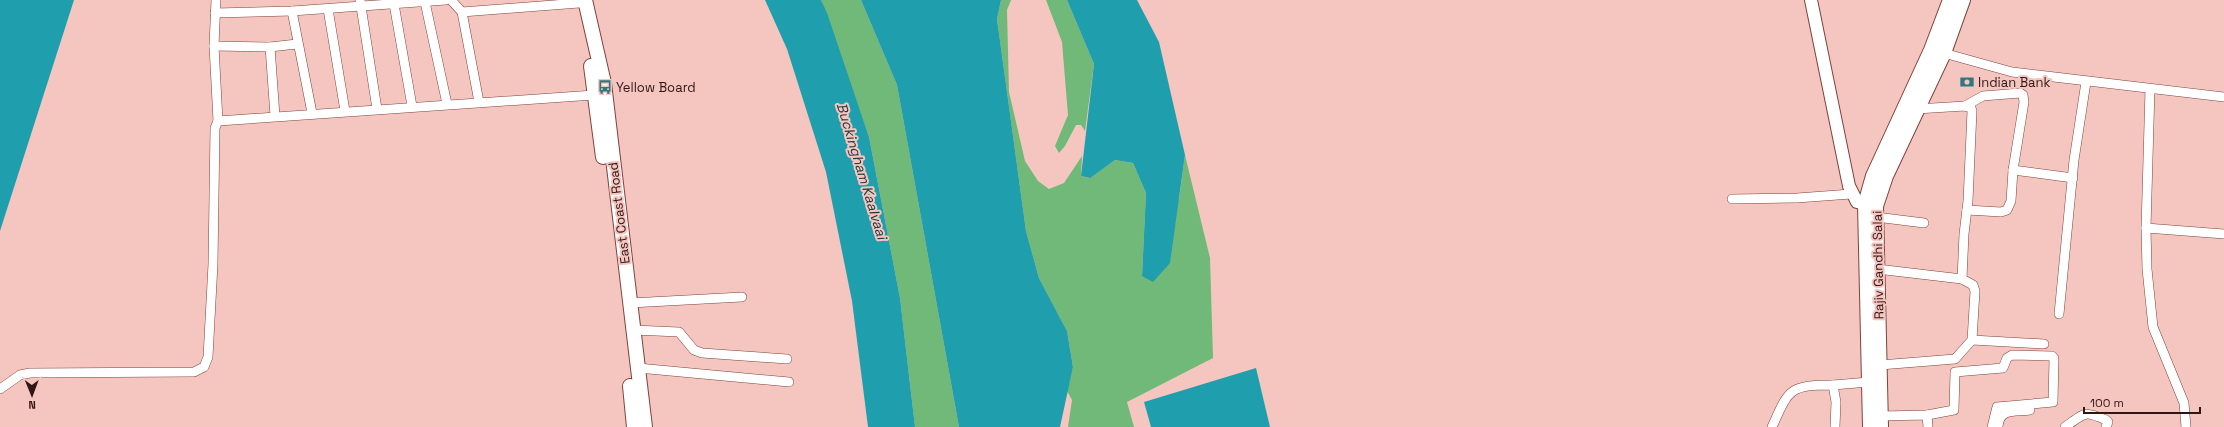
<svg xmlns="http://www.w3.org/2000/svg" width="2224" height="427" font-family="'Space Grotesk',sans-serif">
<style>
.green{fill:#71b978}
.water{fill:#1f9fad}
.lines{fill:none;stroke-linecap:round;stroke-linejoin:round}
.street-casing{stroke:#82413b;stroke-width:10}
.secondary-casing{stroke:#82413b;stroke-width:14}
.primary-casing{stroke:#82413b;stroke-width:16}
.street{stroke:#fff;stroke-width:9}
.secondary{stroke:#fff;stroke-width:12}
.primary{stroke:#fff;stroke-width:14}
.labels{text-anchor:middle;dominant-baseline:central;stroke-width:4;stroke-linejoin:round;paint-order:stroke}
.poi-label{font-size:13px;fill:#321614;stroke:#f5c6c0;text-anchor:start}
.street-label{font-size:13px;fill:#321614;stroke:#f5c6c0}
.water-label{font-size:14px;font-style:italic;fill:#213a3e;stroke:#f5c6c0}
</style>
<rect width="100%" height="100%" fill="#f5c6c0"/>
<g class="green">
<polygon points="821,0 861,0 897,85 959,427 915,427 900,298 869,137"/>
<polygon points="1001,0 1011,0 1007,10 1009,92 1025,161 1038,181 1049,189 1064,183 1082,156 1081,176 1089,178 1115,160 1133,163 1146,193 1142,276 1179,199 1185,155 1210,258 1213,358 1127,402 1134,427 1068,427 1072,400 1067,391 1073,367 1067,331 1039,278 1026,231 997,19"/>
<polygon points="1046,0 1067,0 1094,64 1085,131 1081,125 1076,125 1065,146 1059,153 1055,146 1068,115 1062,42"/>
</g>
<g class="water">
<polygon points="0,0 74,0 0,231"/>
<polygon points="765,0 821,0 827,13 869,137 900,298 915,427 868,427 852,301 826,172 787,49"/>
<polygon points="861,0 1001,0 997,19 1026,231 1039,278 1067,331 1073,367 1060,427 959,427 897,85"/>
<polygon points="1067,0 1137,0 1159,42 1185,155 1170,263 1153,282 1142,276 1146,193 1133,163 1115,160 1090,178 1081,176 1094,64"/>
<polygon points="1256,368 1270,427 1151,427 1144,402"/>
</g>
<g class="lines">
<defs>
<g id="street">
<polyline points="216,0 214,46 218,121"/>
<polyline points="360,0 377,109"/>
<polyline points="451,0 462,12 479,102"/>
<polyline points="425,2 447,104"/>
<polyline points="394,4 412,106"/>
<polyline points="328,9 345,111"/>
<polyline points="292,11 312,113"/>
<polyline points="462,12 579,3"/>
<polyline points="215,13 292,11 446,0"/>
<polyline points="214,46 270,47 297,44"/>
<polyline points="270,47 275,116"/>
<polyline points="1940,52 2012,72 2224,97"/>
<polyline points="2150,89 2146,228 2147,269 2153,327 2184,403 2186,427"/>
<polyline points="1965,106 1983,96 2020,93 2023,95 2024,102 2013,170 2073,178"/>
<polyline points="1732,199 1797,198 1851,194"/>
<polyline points="1967,210 2001,212 2007,210 2011,201 2013,170"/>
<polyline points="1876,217 1924,223"/>
<polyline points="2146,228 2224,234"/>
<polyline points="1877,269 1962,279"/>
<polyline points="630,303 742,297"/>
<polyline points="2059,314 2074,160 2086,82"/>
<polyline points="633,330 679,332 694,350 702,353 787,359"/>
<polyline points="1972,340 2044,344"/>
<polyline points="1880,365 1955,359 1972,340 1975,291 1973,285 1962,279 1964,234 1968,201 1972,111 1971,108 1965,106 1916,109"/>
<polyline points="638,368 789,382"/>
<polyline points="1833,385 1869,382"/>
<polyline points="0,389 20,375 30,373 194,372 204,367 208,357 213,264 215,128 218,121 594,95"/>
<polyline points="1927,415 1954,410 1955,372 2003,368 2007,358 2012,355 2052,356 2054,358 2053,402 1997,407 1992,427"/>
<polyline points="1881,416 1927,415 1928,427"/>
<path d="M1998,426C2000,408 2014,412 2030,410"/>
<path d="M1772,427C1789,389 1789,385 1833,385L1836,402L1835,427"/>
<path d="M2065,427C2085,413 2083,410 2106,420L2108,422L2106,427"/>
</g>
<polyline id="secondary" points="1811,0 1849,186 1857,202 1873,206"/>
<g id="primary">
<polyline points="585,0 604,83 645,427"/>
<polyline points="591,66 603,157"/>
<polyline points="630,386 634,427"/>
<polyline points="1870,427 1865,204 1873,176 1931,50 1950,0"/>
<polyline points="1881,427 1876,206 1886,176 1944,53 1963,0"/>
</g>
</defs>
<use href="#street" class="street-casing"/>
<use href="#secondary" class="secondary-casing"/>
<use href="#primary" class="primary-casing"/>
<use href="#street" class="street"/>
<use href="#secondary" class="secondary"/>
<use href="#primary" class="primary"/>
</g>
<defs>
<symbol id="bank-bare" viewBox="-9 -9 18 18"><path d="M-6-4H6V4H-6ZM0-2.3a2.3 2.3 0 1 0 0 4.6a2.3 2.3 0 1 0 0-4.6Z" fill="#307881" stroke="#f5c6c0" stroke-width="2.5" paint-order="stroke"/></symbol>
<symbol id="bus-bare" viewBox="-9 -9 18 18"><path d="M-5-6H5V4H4V6H2V4H-2V6H-4V4H-5ZM-3.5-4V0h7V-4ZM-3.5 1.2v1.5H-2V1.2ZM2 1.2v1.5H3.5V1.2Z" fill="#307881" stroke="#f5c6c0" stroke-width="2.5" paint-order="stroke"/></symbol>
</defs>
<g fill-rule="evenodd">
<use href="#bank-bare" x="1957" y="72" width="20" height="20"/>
<use href="#bus-bare" x="595" y="77" width="20" height="20"/>
</g>
<g class="labels">
<g class="poi-label">
<text x="1978" y="82">Indian Bank</text>
<text x="616" y="87">Yellow Board</text>
</g>
<g class="street-label">
<text transform="translate(619 213) rotate(-97)">East Coast Road</text>
<text transform="translate(1878 265) rotate(-91)">Rajiv Gandhi Salai</text>
</g>
<g class="water-label">
<text transform="translate(862 171) rotate(73)">Buckingham Kaalvaai</text>
</g>
</g>
<g transform="translate(32 395) rotate(179)" stroke="#f5c6c0" stroke-width="3" paint-order="stroke">
<path d="M0-3L7 15L0 10L-7 15Z" fill="#321614"/>
<text y="-6" font-size="11" font-weight="bold" text-anchor="middle" fill="#321614">N</text>
</g>
<path d="M2084 407v6h116v-6" fill="none" stroke="#321614" stroke-width="2"/>
<text x="2090" y="407" font-size="12" fill="#321614" stroke="#f5c6c0" stroke-width="3" paint-order="stroke">100 m</text>
</svg>
